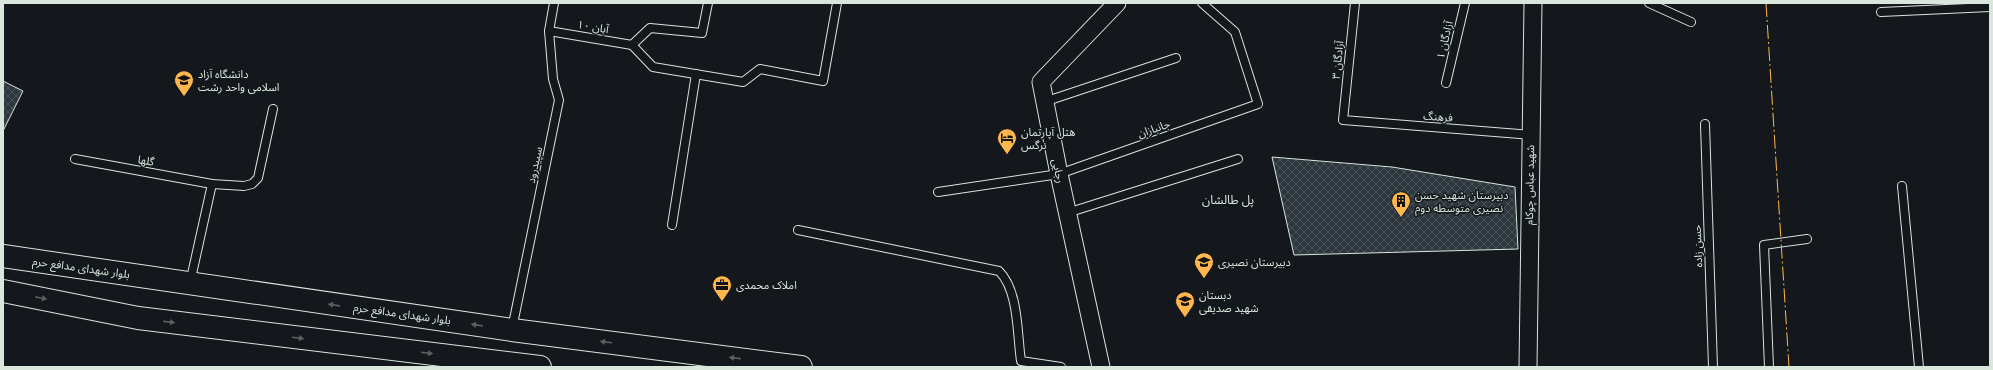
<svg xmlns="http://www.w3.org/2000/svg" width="1993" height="370" font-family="'Roboto Serif','Noto Sans Arabic',serif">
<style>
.building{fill:url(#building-cross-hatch);stroke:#d8e6dc}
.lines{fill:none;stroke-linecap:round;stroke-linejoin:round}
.lane-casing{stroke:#d8e6dc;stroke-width:10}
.street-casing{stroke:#d8e6dc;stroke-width:19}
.primary-casing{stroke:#d8e6dc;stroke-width:24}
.lane{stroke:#14181c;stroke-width:8}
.street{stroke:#14181c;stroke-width:17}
.primary{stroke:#14181c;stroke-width:22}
.power{stroke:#ffb74d;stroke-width:1;stroke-dasharray:14 3 2 3;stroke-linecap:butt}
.oneway{fill:#59605f}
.labels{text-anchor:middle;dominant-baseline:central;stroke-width:3;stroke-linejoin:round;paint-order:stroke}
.street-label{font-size:11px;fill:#d8e6dc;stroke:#14181c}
.poi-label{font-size:11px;fill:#d8e6dc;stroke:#14181c;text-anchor:start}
.neighbourhood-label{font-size:12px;fill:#d8e6dc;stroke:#14181c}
</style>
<defs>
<pattern id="building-cross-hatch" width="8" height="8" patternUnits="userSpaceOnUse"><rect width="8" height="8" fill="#2c363c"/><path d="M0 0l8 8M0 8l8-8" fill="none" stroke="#4a5358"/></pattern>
</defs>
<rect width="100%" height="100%" fill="#14181c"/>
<g class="building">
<polygon points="3,81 23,91 3,131"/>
<polygon points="1272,157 1392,167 1515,187 1518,249 1294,255"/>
</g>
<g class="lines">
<defs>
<g id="lane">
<polyline points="1355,3 1343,120 1531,135"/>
<polyline points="1649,3 1691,22"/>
<polyline points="1881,12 1990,7"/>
<polyline points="549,31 632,45"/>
<polyline points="632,45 653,67 743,82 760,69 823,81 837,3"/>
<polyline points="632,45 650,28 702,33 708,3"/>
<polyline points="1446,83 1465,3"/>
<polyline points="1044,102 1176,58"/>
<polyline points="1705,124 1713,367"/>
<polyline points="75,159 212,184 244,186 252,184 258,178 273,109"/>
<polyline points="1902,186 1919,367"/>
<polyline points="938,192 1059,174 1258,104 1235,32 1202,3"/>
<polyline points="1067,213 1238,159"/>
<polyline points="672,225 696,74"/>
<path d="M798,230L999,271C1019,291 1017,334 1021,361L1061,367"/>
<polyline points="190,283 212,184"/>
<polyline points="512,329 559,100 553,79 549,31 554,3"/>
<polyline points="1769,367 1764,245 1807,239"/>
</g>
<g id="street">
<polyline points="1101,367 1059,174 1041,82 1117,3"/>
<polyline points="1528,367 1533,3"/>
</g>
<g id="primary">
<polyline points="3,256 512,330 801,367"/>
<polyline points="3,291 138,318 540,367"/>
</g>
</defs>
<use href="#lane" class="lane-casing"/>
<use href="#street" class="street-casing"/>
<use href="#primary" class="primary-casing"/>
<use href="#lane" class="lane"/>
<use href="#street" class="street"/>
<use href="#primary" class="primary"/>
<polyline class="power" points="1766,3 1789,367"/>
</g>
<defs><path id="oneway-solid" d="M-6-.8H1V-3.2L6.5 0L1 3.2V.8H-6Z"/></defs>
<g class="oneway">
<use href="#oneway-solid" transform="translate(41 298) rotate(12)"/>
<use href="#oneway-solid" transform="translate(334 305) rotate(-172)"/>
<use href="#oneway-solid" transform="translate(169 322) rotate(7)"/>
<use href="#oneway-solid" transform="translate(477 325) rotate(-172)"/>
<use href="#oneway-solid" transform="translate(298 338) rotate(7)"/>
<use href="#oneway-solid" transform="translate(606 342) rotate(-173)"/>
<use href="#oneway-solid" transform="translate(427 353) rotate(7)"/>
<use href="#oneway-solid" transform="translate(735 358) rotate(-173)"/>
</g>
<defs>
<symbol id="university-pin" viewBox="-11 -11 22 30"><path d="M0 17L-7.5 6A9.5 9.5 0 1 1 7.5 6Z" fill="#ffb74d" stroke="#14181c"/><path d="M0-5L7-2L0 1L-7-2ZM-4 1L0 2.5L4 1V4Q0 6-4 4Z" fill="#111"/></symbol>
<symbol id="hotel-pin" viewBox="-11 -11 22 30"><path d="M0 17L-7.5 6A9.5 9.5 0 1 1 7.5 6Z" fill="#ffb74d" stroke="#14181c"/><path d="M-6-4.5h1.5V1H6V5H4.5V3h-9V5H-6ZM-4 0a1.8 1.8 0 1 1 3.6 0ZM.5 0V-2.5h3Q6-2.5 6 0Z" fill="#111"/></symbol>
<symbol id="building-pin" viewBox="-11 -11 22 30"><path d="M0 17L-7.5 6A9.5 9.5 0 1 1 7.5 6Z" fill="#ffb74d" stroke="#14181c"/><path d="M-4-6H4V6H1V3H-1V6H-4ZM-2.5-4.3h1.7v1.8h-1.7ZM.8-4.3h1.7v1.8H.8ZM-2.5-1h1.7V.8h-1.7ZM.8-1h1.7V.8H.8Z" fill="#111"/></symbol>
<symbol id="school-pin" viewBox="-11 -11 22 30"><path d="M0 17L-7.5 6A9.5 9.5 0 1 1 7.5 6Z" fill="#ffb74d" stroke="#14181c"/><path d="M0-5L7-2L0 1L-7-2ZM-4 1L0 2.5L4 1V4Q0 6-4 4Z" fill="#111"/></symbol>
<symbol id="office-pin" viewBox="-11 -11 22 30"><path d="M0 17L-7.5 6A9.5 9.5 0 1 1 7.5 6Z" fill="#ffb74d" stroke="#14181c"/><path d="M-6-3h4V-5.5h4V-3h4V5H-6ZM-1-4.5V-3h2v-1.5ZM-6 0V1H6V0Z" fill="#111"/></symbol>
</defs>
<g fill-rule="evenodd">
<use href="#university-pin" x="173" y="69" width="22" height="30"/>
<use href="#hotel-pin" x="996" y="127" width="22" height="30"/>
<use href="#building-pin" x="1390" y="190" width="22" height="30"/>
<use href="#school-pin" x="1193" y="251" width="22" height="30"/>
<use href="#office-pin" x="711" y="274" width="22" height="30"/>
<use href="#school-pin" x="1174" y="290" width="22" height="30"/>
</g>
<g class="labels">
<g class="street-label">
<text transform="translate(593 27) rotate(10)">آبان ۱۰</text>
<text transform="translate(1445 40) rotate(-77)">آزادگان ۱</text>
<text transform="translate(1338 60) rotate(-84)">آزادگان ۳</text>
<text transform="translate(1438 117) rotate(4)">فرهنگ</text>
<text transform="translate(1154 129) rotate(-19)">جانبازان</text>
<text transform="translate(146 161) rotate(10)">گلها</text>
<text transform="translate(535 165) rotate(-78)">سپیدرود</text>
<text transform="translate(1058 171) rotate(78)">رجایی</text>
<text transform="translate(1530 185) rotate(-89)">شهید عباس چوکام</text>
<text transform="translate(1698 246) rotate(-92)">حسن زاده</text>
<text transform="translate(81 268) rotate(8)">بلوار شهدای مدافع حرم</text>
<text transform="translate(402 314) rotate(8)">بلوار شهدای مدافع حرم</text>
</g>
<g class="poi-label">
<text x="198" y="74">دانشگاه آزاد<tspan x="198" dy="13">اسلامی واحد رشت</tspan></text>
<text x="1021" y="132">هتل آپارتمان<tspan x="1021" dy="13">نرگس</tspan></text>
<text x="1415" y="195">دبیرستان شهید حسن<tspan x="1415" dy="13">نصیری متوسطه دوم</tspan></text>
<text x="1218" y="262">دبیرستان نصیری</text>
<text x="736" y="285">املاک محمدی</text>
<text x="1199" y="295">دبستان<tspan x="1199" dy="13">شهید صدیقی</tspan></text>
</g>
<g class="neighbourhood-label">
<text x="1228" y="200">پل طالشان</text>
</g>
</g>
<rect width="1993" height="370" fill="none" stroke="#d8e6dc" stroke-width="8"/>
</svg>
